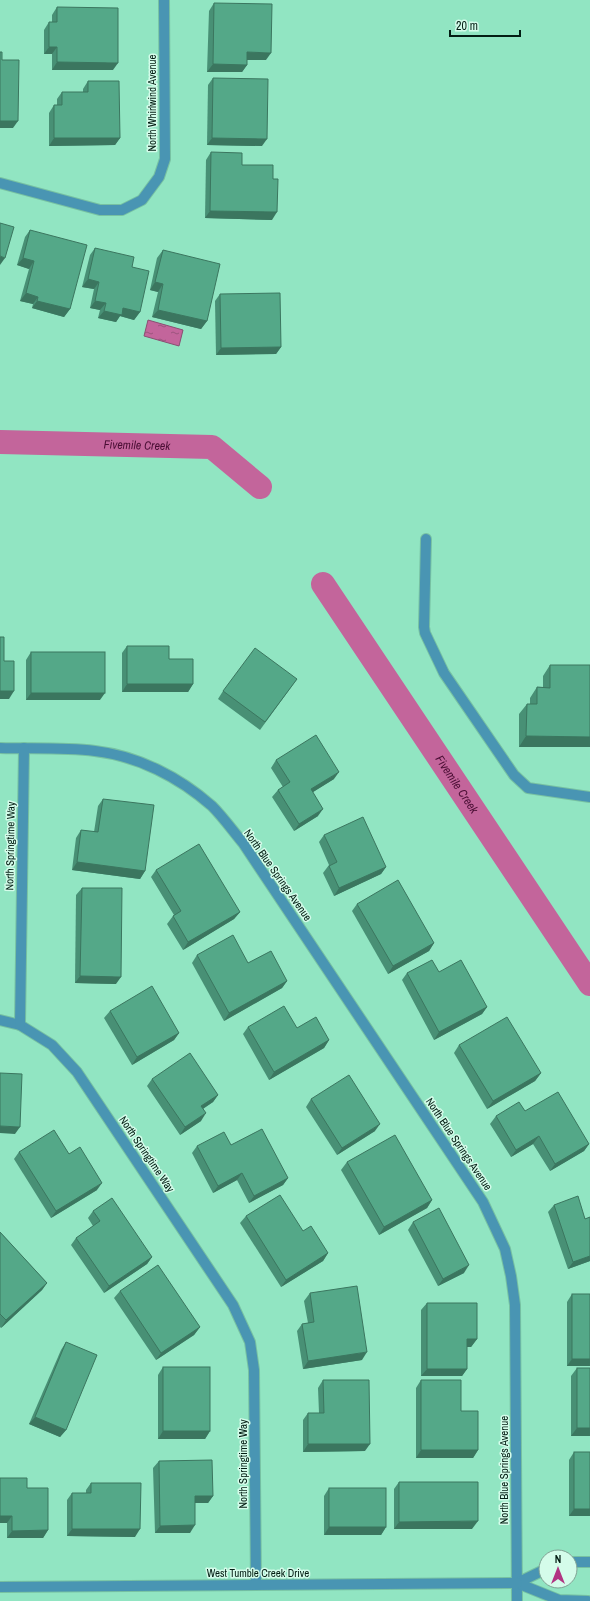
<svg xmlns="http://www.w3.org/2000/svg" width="590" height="1601" font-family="'Archivo Narrow',sans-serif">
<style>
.water{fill:url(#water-ripples);stroke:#894f72}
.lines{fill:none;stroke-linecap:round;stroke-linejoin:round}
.canal{stroke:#c3659b;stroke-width:24}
.minor-casing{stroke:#77c1a2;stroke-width:12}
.minor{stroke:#4995b3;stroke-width:10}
.wall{fill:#489075}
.shaded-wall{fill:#3b765f}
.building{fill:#54a888;stroke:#3b765f}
.labels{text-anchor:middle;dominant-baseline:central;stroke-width:3;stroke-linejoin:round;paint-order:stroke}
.street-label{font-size:11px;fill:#031d13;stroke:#d4fcea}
.water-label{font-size:12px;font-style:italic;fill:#4a0e34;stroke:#d4fcea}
</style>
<defs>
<pattern id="water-ripples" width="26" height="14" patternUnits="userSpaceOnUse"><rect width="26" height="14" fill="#c3659b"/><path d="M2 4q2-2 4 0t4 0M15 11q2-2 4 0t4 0" fill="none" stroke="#9c537d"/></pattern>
</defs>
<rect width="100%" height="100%" fill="#91e5c2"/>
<polygon class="water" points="148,320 183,330 179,346 144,336"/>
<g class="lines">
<g class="canal">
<path id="s1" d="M0,442L212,447L260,487"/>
<path id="s2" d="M323,584L590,984"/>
</g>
<defs>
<g id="minor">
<polyline points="0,183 100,210 122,210 142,200 159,177 165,159 164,0"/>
<polyline points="426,539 424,627 425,633 444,673 514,775 528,788 590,797"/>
<path d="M0,748C31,749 63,747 95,751C138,756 179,777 212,806C223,817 233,831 243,843L483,1202L505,1249L511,1276L515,1305L517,1601"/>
<polyline points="0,1020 20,1025 52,1045 77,1072 233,1305 250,1342 254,1370 256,1585"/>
<polyline points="20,1025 24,748"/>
<polyline points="570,1562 590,1562"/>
<polyline points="546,1569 517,1583 559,1600 588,1601"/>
<polyline points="0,1587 517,1583"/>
</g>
</defs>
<use href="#minor" class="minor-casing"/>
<use href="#minor" class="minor"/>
</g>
<g class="wall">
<polygon points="214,3 266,60 247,60 247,65 242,72 207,72 209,11"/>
<polygon points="57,7 113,70 52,70 52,54 44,54 44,30 49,22 52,22 52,15"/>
<polygon points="213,78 262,146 207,145 208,85"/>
<polygon points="88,81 120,138 115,145 49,146 49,113 54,105 57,105 57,99 62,92 83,92 83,89"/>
<polygon points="211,152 272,220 205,218 206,160"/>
<polygon points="30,230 70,309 64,317 32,308 33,304 20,301 29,269 17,265 25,237"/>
<polygon points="95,248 132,267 140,312 134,320 120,316 116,322 98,318 100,310 90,308 94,289 82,287 90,255"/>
<polygon points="163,250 207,321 201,329 152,317 158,292 150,290 157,258"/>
<polygon points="220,294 281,347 276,354 216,355 215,301"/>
<polygon points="127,646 169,659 193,684 188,692 122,692 122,653"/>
<polygon points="31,652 100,700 26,700 26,660"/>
<polygon points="550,665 590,665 590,747 519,747 519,714 527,704 530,704 530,698 537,687 543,687 543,676"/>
<polygon points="297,679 260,730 218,699 223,691"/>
<polygon points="276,760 334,779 313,792 318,816 294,831 272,797 278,790 283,787 271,768"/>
<polygon points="103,799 145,871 140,879 72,870 76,838 81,830 94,832 98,806"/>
<polygon points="324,835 386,867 381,874 334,896 323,873 329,865 319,842"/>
<polygon points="156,870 240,912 234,919 183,950 167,924 173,916 174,915 151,877"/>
<polygon points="82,888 116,984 75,983 76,895"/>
<polygon points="357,904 434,943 429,951 388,974 352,911"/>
<polygon points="197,955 248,963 287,981 282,988 224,1021 192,963"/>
<polygon points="439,972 487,1007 482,1014 434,1040 402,980 407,973"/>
<polygon points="110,1011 179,1033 174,1040 132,1065 104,1018"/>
<polygon points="248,1027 297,1028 329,1040 324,1048 269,1080 243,1034"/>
<polygon points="459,1045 541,1073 535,1081 487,1109 454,1053"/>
<polygon points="152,1079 218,1095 213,1102 203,1109 201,1121 180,1135 147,1086"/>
<polygon points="311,1099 375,1131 337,1155 306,1107"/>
<polygon points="525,1111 589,1144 584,1151 550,1171 533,1144 511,1157 490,1124 496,1116"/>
<polygon points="231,1145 288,1178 283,1185 249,1203 237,1180 213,1193 192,1153 197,1146"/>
<polygon points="19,1152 69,1154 97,1190 51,1218 14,1159"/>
<polygon points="347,1162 432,1200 427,1208 379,1235 341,1170"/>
<polygon points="554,1205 585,1219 590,1217 590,1261 568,1269 548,1212"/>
<polygon points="93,1211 152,1257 147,1264 104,1293 71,1245 76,1238 93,1226 88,1218"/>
<polygon points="246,1216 303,1231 328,1253 323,1261 281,1287 240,1223"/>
<polygon points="413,1222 464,1273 438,1286 408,1230"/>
<polygon points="0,1232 47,1283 42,1290 1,1328 0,1327"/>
<polygon points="120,1291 200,1327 194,1335 156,1360 114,1298"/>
<polygon points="310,1293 362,1360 303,1369 297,1331 302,1324 308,1323 304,1301"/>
<polygon points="572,1294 590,1366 567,1366 567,1302"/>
<polygon points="427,1303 477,1339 471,1347 467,1347 467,1369 462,1376 421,1376 421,1310"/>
<polygon points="66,1342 66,1430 60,1437 29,1424 61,1350"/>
<polygon points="163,1367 210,1431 205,1439 158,1439 158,1375"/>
<polygon points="577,1368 590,1436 571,1436 571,1376"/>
<polygon points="323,1380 365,1451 303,1452 303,1420 308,1413 319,1413 318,1388"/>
<polygon points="421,1380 461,1411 478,1450 473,1458 416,1458 416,1388"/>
<polygon points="574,1452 590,1516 569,1516 569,1460"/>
<polygon points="159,1461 213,1496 208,1503 195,1503 190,1533 155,1533 153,1468"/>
<polygon points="0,1478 27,1488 48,1530 43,1538 7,1538 7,1523 0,1523"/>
<polygon points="399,1482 472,1529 394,1529 394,1489"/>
<polygon points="91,1483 135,1537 67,1536 67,1500 72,1493 86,1493 86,1490"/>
<polygon points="329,1488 386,1527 381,1535 324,1535 324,1496"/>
</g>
<g class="shaded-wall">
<polygon points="49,47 57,47 52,54 44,54"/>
<polygon points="247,52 271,53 266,60 242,60"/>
<polygon points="57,62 118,63 113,70 52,70"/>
<polygon points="213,64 247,65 242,72 207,72"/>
<polygon points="0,121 18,121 13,128 0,128"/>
<polygon points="54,138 120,138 115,145 49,146"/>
<polygon points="212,138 267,139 262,146 207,145"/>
<polygon points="210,211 277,212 272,220 205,218"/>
<polygon points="0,256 5,258 0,265"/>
<polygon points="23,258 34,261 29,269 17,265"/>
<polygon points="88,279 99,282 94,289 82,287"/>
<polygon points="155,282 163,284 158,292 150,290"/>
<polygon points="26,293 38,297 33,304 20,301"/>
<polygon points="37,301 70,309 64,317 32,308"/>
<polygon points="95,301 106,303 100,310 90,308"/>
<polygon points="123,308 140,312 134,320 120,316 116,322 98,318 104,311"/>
<polygon points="158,310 207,321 201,329 152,317"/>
<polygon points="281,347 276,354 216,355 221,348"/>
<polygon points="127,684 193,684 188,692 122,692"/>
<polygon points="0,691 14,691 9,699 0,699"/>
<polygon points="31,693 105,693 100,700 26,700"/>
<polygon points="526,736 590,737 590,747 519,747"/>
<polygon points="339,772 334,779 305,797 311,789"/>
<polygon points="323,809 318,816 294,831 299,824"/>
<polygon points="77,862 145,871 140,879 72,870"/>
<polygon points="386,867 381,874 334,896 339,888"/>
<polygon points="240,912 234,919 183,950 188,942"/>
<polygon points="434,943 429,951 388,974 393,966"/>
<polygon points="80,976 121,977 116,984 75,983"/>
<polygon points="287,981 282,988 224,1021 229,1013"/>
<polygon points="487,1007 482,1014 434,1040 439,1032"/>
<polygon points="179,1033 174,1040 132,1065 137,1057"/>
<polygon points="329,1040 324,1048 269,1080 274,1072"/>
<polygon points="541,1073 535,1081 487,1109 493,1101"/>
<polygon points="218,1095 213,1102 196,1113 201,1106"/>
<polygon points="206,1113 201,1121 180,1135 185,1127"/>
<polygon points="380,1124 375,1131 337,1155 342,1148"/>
<polygon points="0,1126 20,1127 15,1134 0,1133"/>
<polygon points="539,1136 533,1144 511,1157 516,1150"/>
<polygon points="589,1144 584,1151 550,1171 555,1164"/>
<polygon points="242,1173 237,1180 213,1193 218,1186"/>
<polygon points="288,1178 283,1185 249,1203 254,1196"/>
<polygon points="102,1183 97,1190 51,1218 56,1211"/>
<polygon points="432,1200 427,1208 379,1235 384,1227"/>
<polygon points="328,1253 323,1261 281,1287 286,1280"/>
<polygon points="590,1256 590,1261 568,1269 573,1262"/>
<polygon points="152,1257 147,1264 104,1293 109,1286"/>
<polygon points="469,1265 464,1273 438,1286 443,1279"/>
<polygon points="47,1283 42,1290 1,1328 6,1320"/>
<polygon points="200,1327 194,1335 156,1360 161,1353"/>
<polygon points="467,1339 477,1339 471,1347 462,1347"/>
<polygon points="367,1352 362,1360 303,1369 308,1361"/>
<polygon points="572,1359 590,1359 590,1366 567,1366"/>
<polygon points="427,1369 467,1369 462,1376 421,1376"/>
<polygon points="35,1417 66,1430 60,1437 29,1424"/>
<polygon points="577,1428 590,1428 590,1436 571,1436"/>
<polygon points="163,1431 210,1431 205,1439 158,1439"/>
<polygon points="308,1444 370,1444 365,1451 303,1452"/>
<polygon points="421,1450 478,1450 473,1458 416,1458"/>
<polygon points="195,1496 213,1496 208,1503 190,1503"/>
<polygon points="574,1509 590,1509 590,1516 569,1516"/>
<polygon points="0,1516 12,1516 7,1523 0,1523"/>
<polygon points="478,1521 472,1529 394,1529 399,1522"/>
<polygon points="195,1525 190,1533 155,1533 160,1526"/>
<polygon points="329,1527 386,1527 381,1535 324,1535"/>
<polygon points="72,1529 140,1529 135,1537 67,1536"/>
<polygon points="48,1530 43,1538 7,1538 12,1531"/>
</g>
<g class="building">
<polygon points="214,3 272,4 271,53 247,52 247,65 213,64"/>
<polygon points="57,7 118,8 118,63 57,62 57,47 49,47 49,22 57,22"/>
<polygon points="0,52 2,52 2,60 19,60 18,121 0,121"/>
<polygon points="213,78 268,79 267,139 212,138"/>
<polygon points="88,81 119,81 120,138 54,138 54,105 62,105 62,92 88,92"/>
<polygon points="211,152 242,153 242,165 273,165 273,179 278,179 277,212 210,211"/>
<polygon points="0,223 14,227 5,258 0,256"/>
<polygon points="30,230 87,245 70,309 37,301 38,297 26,293 34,261 23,258"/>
<polygon points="95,248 134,257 132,267 149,271 140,312 123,308 122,315 104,311 106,303 95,301 99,282 88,279"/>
<polygon points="163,250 220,264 207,321 158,310 163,284 155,282"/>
<polygon points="280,293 281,347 221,348 220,294"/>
<polygon points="0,637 4,637 4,661 14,661 14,691 0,691"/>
<polygon points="127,646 169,646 169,659 193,659 193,684 127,684"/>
<polygon points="255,648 297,679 265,722 223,691"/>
<rect x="31" y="652" width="74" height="41"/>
<polygon points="550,665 590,665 590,737 526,736 527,704 537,704 537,687 550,688"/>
<polygon points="316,735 339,772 311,789 323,809 299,824 278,790 290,782 276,760"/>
<polygon points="103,799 154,805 145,871 77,862 81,830 98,832"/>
<polygon points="363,817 386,867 339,888 329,866 337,862 324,835"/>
<polygon points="199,844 240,912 188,942 173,916 181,911 156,870"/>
<polygon points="398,880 434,943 393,966 357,904"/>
<polygon points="82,888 122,888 121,977 80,976"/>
<polygon points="233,935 248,963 271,951 287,981 229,1013 197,955"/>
<polygon points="432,960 439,972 461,960 487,1007 439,1032 407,973"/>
<polygon points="152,986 179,1033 137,1057 110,1011"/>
<polygon points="284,1006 297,1028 316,1017 329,1040 274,1072 248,1027"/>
<polygon points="507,1017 541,1073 493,1101 459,1045"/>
<polygon points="190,1053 218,1095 201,1106 206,1113 185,1127 152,1079"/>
<polygon points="0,1073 22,1074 20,1127 0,1126"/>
<polygon points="349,1075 380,1124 342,1148 311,1099"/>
<polygon points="558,1092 589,1144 555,1164 539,1136 516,1150 496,1116 519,1102 525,1111"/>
<polygon points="262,1129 288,1178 254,1196 242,1173 218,1186 197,1146 224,1132 231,1145"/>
<polygon points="54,1130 69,1154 80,1147 102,1183 56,1211 19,1152"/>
<polygon points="395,1135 432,1200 384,1227 347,1162"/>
<polygon points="280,1195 303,1231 311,1226 328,1253 286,1280 246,1216"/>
<polygon points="578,1196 585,1219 590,1217 590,1256 573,1262 554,1205"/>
<polygon points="112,1198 152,1257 109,1286 76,1238 100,1221 93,1211"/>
<polygon points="439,1208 469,1265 443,1279 413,1222"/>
<polygon points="0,1232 47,1283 6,1320 0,1314"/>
<polygon points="158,1265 200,1327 161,1353 120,1291"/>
<polygon points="357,1286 367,1352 308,1361 302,1324 314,1322 310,1293"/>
<rect x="572" y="1294" width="18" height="65"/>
<polygon points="427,1303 477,1303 477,1339 467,1339 467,1369 427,1369"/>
<polygon points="66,1342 97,1355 66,1430 35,1417"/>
<rect x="163" y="1367" width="47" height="64"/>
<rect x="577" y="1368" width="13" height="60"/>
<polygon points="323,1380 369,1380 370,1444 308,1444 308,1413 324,1413"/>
<polygon points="421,1380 461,1380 461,1411 478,1411 478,1450 421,1450"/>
<rect x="574" y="1452" width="16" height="57"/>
<polygon points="212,1460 213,1496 195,1496 195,1525 160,1526 159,1461"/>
<polygon points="0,1478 27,1478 27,1488 48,1488 48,1530 12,1531 12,1516 0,1516"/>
<polygon points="399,1482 478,1482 478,1521 399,1522"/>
<polygon points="91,1483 141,1483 140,1529 72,1529 72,1493 91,1493"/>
<rect x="329" y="1488" width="57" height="39"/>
</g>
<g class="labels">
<g class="street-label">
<text transform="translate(152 103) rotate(-90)">North Whirlwind Avenue</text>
<text transform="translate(10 846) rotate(-89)">North Springtime Way</text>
<text transform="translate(278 875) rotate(55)">North Blue Springs Avenue</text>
<text transform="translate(459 1144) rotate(56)">North Blue Springs Avenue</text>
<text transform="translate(147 1154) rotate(56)">North Springtime Way</text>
<text transform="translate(243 1464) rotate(-90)">North Springtime Way</text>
<text transform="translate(504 1470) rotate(-90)">North Blue Springs Avenue</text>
<text x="258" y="1573">West Tumble Creek Drive</text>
</g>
<g class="water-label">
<text stroke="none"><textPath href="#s1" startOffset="137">Fivemile Creek</textPath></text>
<text stroke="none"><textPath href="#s2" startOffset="241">Fivemile Creek</textPath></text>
</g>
</g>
<g transform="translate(558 1569)"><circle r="19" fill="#d4fcea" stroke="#80a394"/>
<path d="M0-3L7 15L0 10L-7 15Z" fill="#b13482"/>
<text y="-6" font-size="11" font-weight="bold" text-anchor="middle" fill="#031d13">N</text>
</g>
<path d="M450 30v6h70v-6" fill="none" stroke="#031d13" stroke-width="2"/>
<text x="456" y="30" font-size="12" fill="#031d13" stroke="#d4fcea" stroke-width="3" paint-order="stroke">20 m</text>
</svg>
